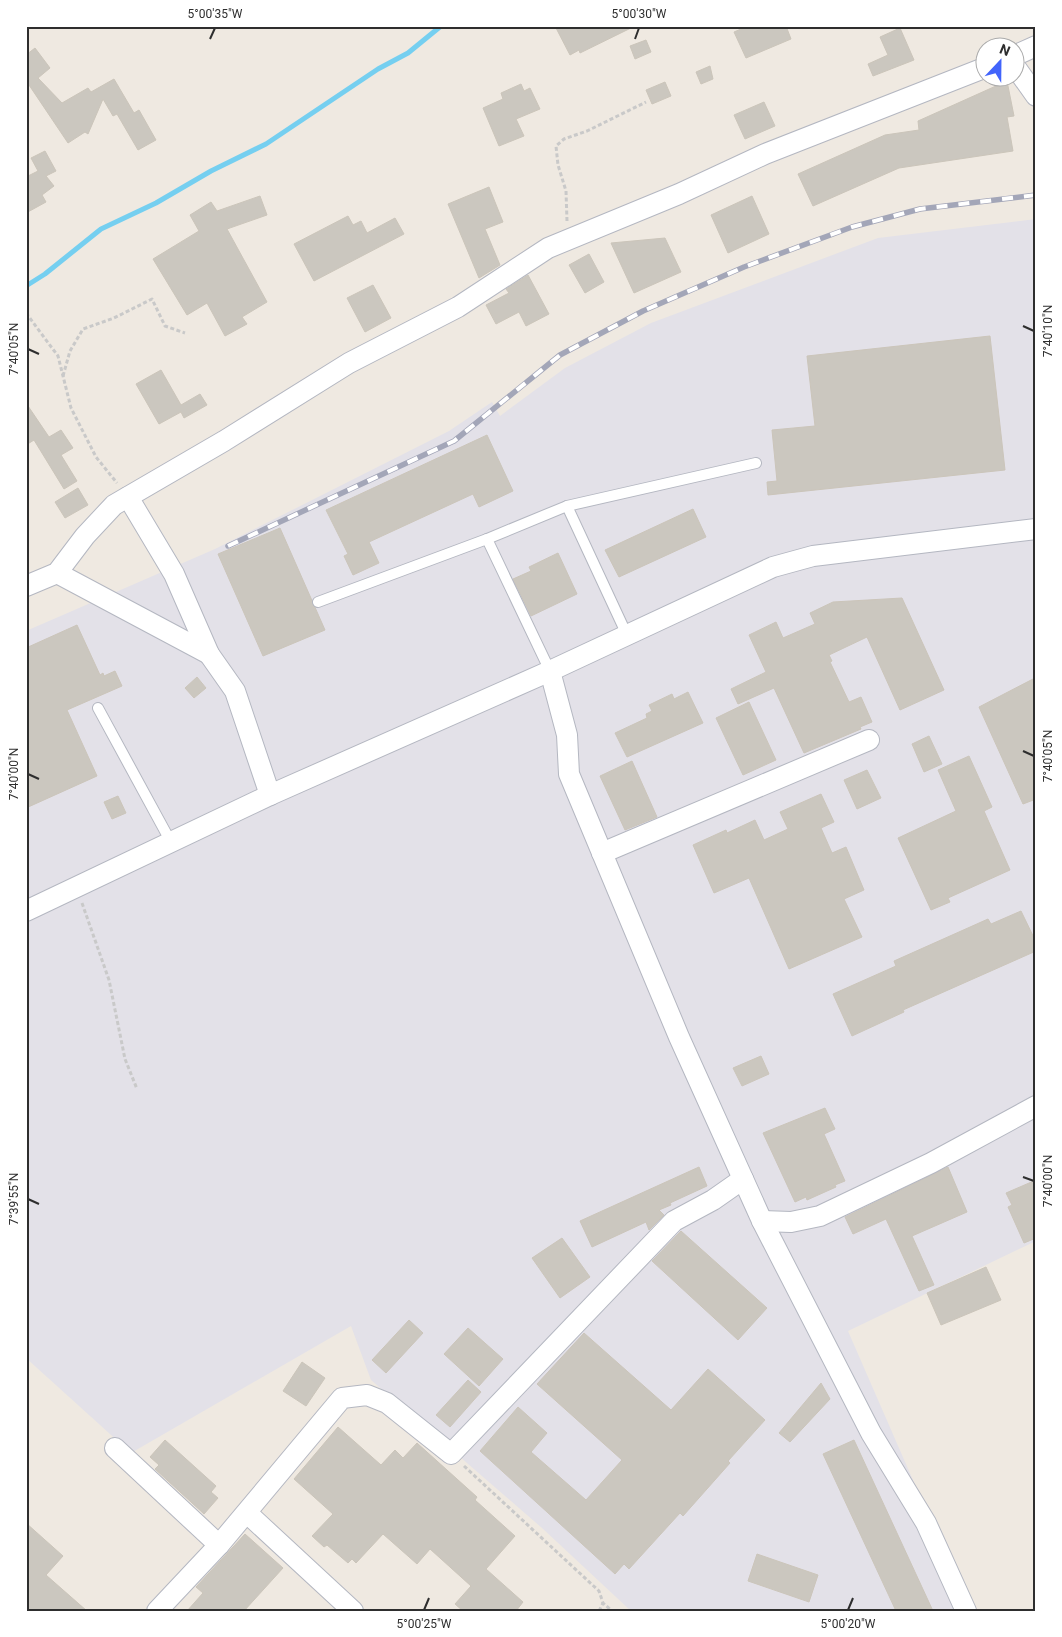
<svg xmlns="http://www.w3.org/2000/svg" width="1062" height="1637" font-family="Roboto,sans-serif">
<style>
.industrial{fill:#e3e1e8}
.lines{fill:none;stroke-linecap:round;stroke-linejoin:round}
.stream{stroke:#75cff0;stroke-width:5}
.building{fill:#cbc7bf;stroke:#cbc5ba}
.service-casing{stroke:#b4b7c1;stroke-width:12}
.minor-casing{stroke:#b4b7c1;stroke-width:22}
.path{stroke:#c9c9c9;stroke-width:3;stroke-dasharray:4 2.5;stroke-linecap:butt}
.service{stroke:#fff;stroke-width:10}
.minor{stroke:#fff;stroke-width:20}
.rail-casing{stroke:#a3a6b8;stroke-width:5.5}
.rail{stroke:#fff;stroke-width:4;stroke-dasharray:11;stroke-linecap:butt}
.ticks{fill:none;stroke:#2e2e2e;stroke-width:2}
.neatline{fill:none;stroke:#2e2e2e;stroke-width:2}
.ticks-label{font-size:12px;text-anchor:middle;fill:#2e2e2e}
</style>
<rect width="100%" height="100%" fill="#efe9e1"/>
<polygon class="industrial" points="1036,219 1036,1241 848,1331 970,1611 631,1611 542,1528 371,1380 351,1326 131,1453 26,1358 26,631 215,549 449,431 492,402 500,416 565,368 651,323 878,238"/>
<g class="lines">
<polyline class="stream" points="26,286 45,274 101,229 156,203 211,171 266,144 378,69 408,53 441,26"/>
</g>
<g class="building">
<polygon points="555,26 635,26 580,53 579,50 570,55"/>
<polygon points="748,26 786,26 791,39 746,58 734,32"/>
<polygon points="900,28 914,60 873,76 868,64 888,55 880,37"/>
<polygon points="646,40 651,52 635,59 630,46"/>
<polygon points="35,48 50,68 38,78 62,103 88,88 91,92 114,79 134,113 139,110 156,140 138,150 117,114 113,116 103,99 88,134 85,132 68,143 29,85 26,87 26,55"/>
<polygon points="710,66 713,79 701,84 696,72"/>
<polygon points="1007,81 1014,116 1007,117 1013,151 899,168 813,206 798,174 885,135 919,130 918,121"/>
<polygon points="665,82 671,96 652,104 646,90"/>
<polygon points="521,84 524,91 530,88 540,109 516,119 524,136 499,146 483,108 503,99 501,93"/>
<polygon points="764,102 775,126 745,139 734,115"/>
<polygon points="45,151 56,171 46,176 54,186 42,195 46,202 26,213 26,177 38,171 31,158"/>
<polygon points="489,187 503,222 485,229 500,265 479,278 448,204"/>
<polygon points="260,196 267,215 227,229 267,302 242,317 247,324 225,336 207,303 187,315 153,259 199,231 190,215 211,202 217,211"/>
<polygon points="752,196 769,234 728,253 711,215"/>
<polygon points="348,216 353,225 361,221 367,233 395,218 404,234 314,281 294,244"/>
<polygon points="665,238 681,272 634,293 611,243"/>
<polygon points="589,254 604,282 585,293 569,265"/>
<polygon points="528,275 549,314 526,326 519,312 496,324 486,305 509,293 506,289"/>
<polygon points="373,285 391,318 365,332 347,298"/>
<polygon points="990,336 1005,470 768,495 767,482 777,481 772,430 815,426 807,356"/>
<polygon points="161,370 181,405 200,394 207,405 184,418 181,412 159,424 136,384"/>
<polygon points="26,403 49,437 61,430 73,448 61,455 77,481 64,489 34,440 26,445"/>
<polygon points="487,435 513,491 479,507 473,494 369,542 379,563 353,575 344,556 348,554 326,510"/>
<polygon points="78,488 88,505 65,518 55,502"/>
<polygon points="693,509 706,537 619,577 605,550"/>
<polygon points="280,528 325,630 263,656 218,554"/>
<polygon points="558,553 577,594 531,616 513,579 531,571 529,567"/>
<polygon points="902,598 944,690 900,710 867,637 829,655 832,661 830,662 849,702 861,697 872,722 860,727 861,729 804,753 774,688 738,704 731,689 766,672 749,635 776,622 783,638 815,624 810,613 833,602"/>
<polygon points="77,625 100,675 103,673 104,676 115,671 122,686 67,710 97,776 26,808 26,648"/>
<polygon points="197,677 206,688 194,698 185,688"/>
<polygon points="1033,679 1036,705 1036,799 1023,804 979,707"/>
<polygon points="688,692 703,723 627,757 615,733 647,718 646,714 652,711 649,705 672,694 674,699"/>
<polygon points="749,702 776,760 743,775 716,718"/>
<polygon points="929,736 942,764 924,772 912,744"/>
<polygon points="969,756 992,807 984,811 1010,870 948,898 950,902 931,910 898,838 956,811 938,770"/>
<polygon points="632,761 657,817 625,830 600,776"/>
<polygon points="867,770 881,798 857,809 844,780"/>
<polygon points="821,794 834,822 821,828 832,853 846,847 864,890 844,899 862,937 789,969 749,878 714,893 693,845 726,830 727,833 755,820 764,840 788,829 780,812"/>
<polygon points="118,796 126,813 112,819 104,802"/>
<polygon points="1021,911 1036,942 1036,951 903,1010 904,1012 852,1036 833,994 896,966 894,961 988,919 991,924"/>
<polygon points="761,1056 769,1074 742,1086 733,1068"/>
<polygon points="825,1108 835,1129 824,1134 845,1181 835,1185 836,1187 807,1200 806,1197 795,1202 763,1133"/>
<polygon points="699,1167 707,1186 670,1203 671,1205 659,1210 664,1215 649,1230 646,1222 592,1247 580,1221"/>
<polygon points="948,1167 967,1212 912,1236 934,1285 919,1291 886,1219 853,1234 845,1217"/>
<polygon points="1036,1180 1036,1238 1024,1243 1008,1207 1012,1205 1006,1193"/>
<polygon points="681,1231 767,1308 738,1340 652,1261"/>
<polygon points="562,1238 590,1277 560,1298 532,1258"/>
<polygon points="986,1267 1001,1300 941,1325 927,1293"/>
<polygon points="409,1320 423,1333 386,1373 372,1360"/>
<polygon points="468,1328 503,1359 479,1386 444,1354"/>
<polygon points="584,1333 671,1410 708,1369 765,1420 728,1461 730,1463 683,1516 680,1513 629,1569 624,1564 615,1574 480,1451 518,1407 547,1433 531,1452 586,1500 622,1460 537,1384"/>
<polygon points="302,1362 325,1378 306,1406 283,1391"/>
<polygon points="468,1380 481,1392 450,1427 436,1415"/>
<polygon points="821,1383 830,1399 790,1442 779,1433"/>
<polygon points="338,1427 381,1465 395,1450 403,1458 417,1443 477,1497 475,1500 515,1536 486,1569 523,1602 516,1611 463,1611 455,1604 471,1586 430,1549 417,1564 383,1534 356,1563 352,1559 348,1563 327,1545 324,1547 312,1536 333,1514 294,1479"/>
<polygon points="165,1440 216,1486 211,1492 218,1498 204,1514 155,1469 159,1465 150,1457"/>
<polygon points="854,1440 933,1611 896,1611 823,1454"/>
<polygon points="26,1523 63,1556 46,1575 87,1611 26,1611"/>
<polygon points="245,1534 283,1568 244,1611 187,1611 203,1593 196,1587"/>
<polygon points="757,1554 818,1575 809,1602 748,1581"/>
</g>
<g class="lines">
<defs>
<g id="service">
<polyline points="567,506 627,635"/>
<polyline points="487,539 550,671"/>
<polyline points="318,602 487,539 567,506 756,463"/>
<polyline points="98,708 172,844"/>
</g>
<g id="minor">
<polyline points="1014,56 1036,46"/>
<polyline points="1014,65 1036,96"/>
<polyline points="128,497 174,574 209,654 235,691 270,795"/>
<polyline points="57,573 209,654"/>
<polyline points="26,586 57,573 85,536 114,505 224,441 349,363 458,307 548,248 679,194 765,154 984,68"/>
<polyline points="550,671 567,735 569,774 679,1037 762,1221 871,1433 926,1523 966,1611"/>
<polyline points="602,853 869,740"/>
<polyline points="26,911 270,795 550,671 773,567 813,556 1036,529"/>
<polyline points="762,1221 791,1222 820,1216 931,1163 1036,1106"/>
<polyline points="115,1448 219,1545"/>
<polyline points="247,1513 353,1611"/>
<polyline points="157,1611 219,1545 342,1398 367,1395 387,1403 451,1454 674,1221 713,1200 743,1179"/>
</g>
</defs>
<use href="#service" class="service-casing"/>
<use href="#minor" class="minor-casing"/>
<g class="path">
<polyline points="567,221 566,191 558,165 556,146 564,139 587,131 646,102"/>
<polyline points="26,313 58,356 71,408 96,457 117,483"/>
<polyline points="63,376 70,351 83,329 114,318 152,299 165,326 185,333"/>
<polyline points="82,903 109,980 125,1059 137,1089"/>
<polyline points="464,1466 599,1591 603,1603 612,1611"/>
<polyline points="599,1611 603,1603"/>
</g>
<use href="#service" class="service"/>
<use href="#minor" class="minor"/>
<defs>
<polyline id="rail" points="228,546 454,441 560,355 643,311 744,267 852,227 920,209 1036,195"/>
</defs>
<use href="#rail" class="rail-casing"/>
<use href="#rail" class="rail"/>
</g>
<path class="ticks" d="M210,39L215,28M635,39L639,28M1023,326L1034,331M28,349L39,354M1023,751L1034,756M28,774L39,779M1023,1177L1034,1181M28,1199L39,1204M424,1610L429,1598M848,1610L853,1598"/>
<rect width="1062" height="1637" fill="none" stroke="#ffffff" stroke-width="55"/>
<g transform="translate(1000 62) rotate(22)"><circle r="24" fill="#ffffff" stroke="#ababab"/>
<path d="M0-4L9 19L0 12L-9 19Z" fill="#4264fb"/>
<text y="-8" font-size="14" font-weight="bold" text-anchor="middle" fill="#2e2e2e">N</text>
</g>
<rect x="28" y="28" width="1006" height="1582" class="neatline"/>
<g class="ticks-label">
<text x="215" y="18">5°00'35"W</text>
<text x="639" y="18">5°00'30"W</text>
<text transform="translate(1048 331) rotate(-90)" y="4">7°40'10"N</text>
<text transform="translate(14 349) rotate(-90)" y="4">7°40'05"N</text>
<text transform="translate(1048 756) rotate(-90)" y="4">7°40'05"N</text>
<text transform="translate(14 774) rotate(-90)" y="4">7°40'00"N</text>
<text transform="translate(1048 1181) rotate(-90)" y="4">7°40'00"N</text>
<text transform="translate(14 1199) rotate(-90)" y="4">7°39'55"N</text>
<text x="424" y="1628">5°00'25"W</text>
<text x="848" y="1628">5°00'20"W</text>
</g>
</svg>
